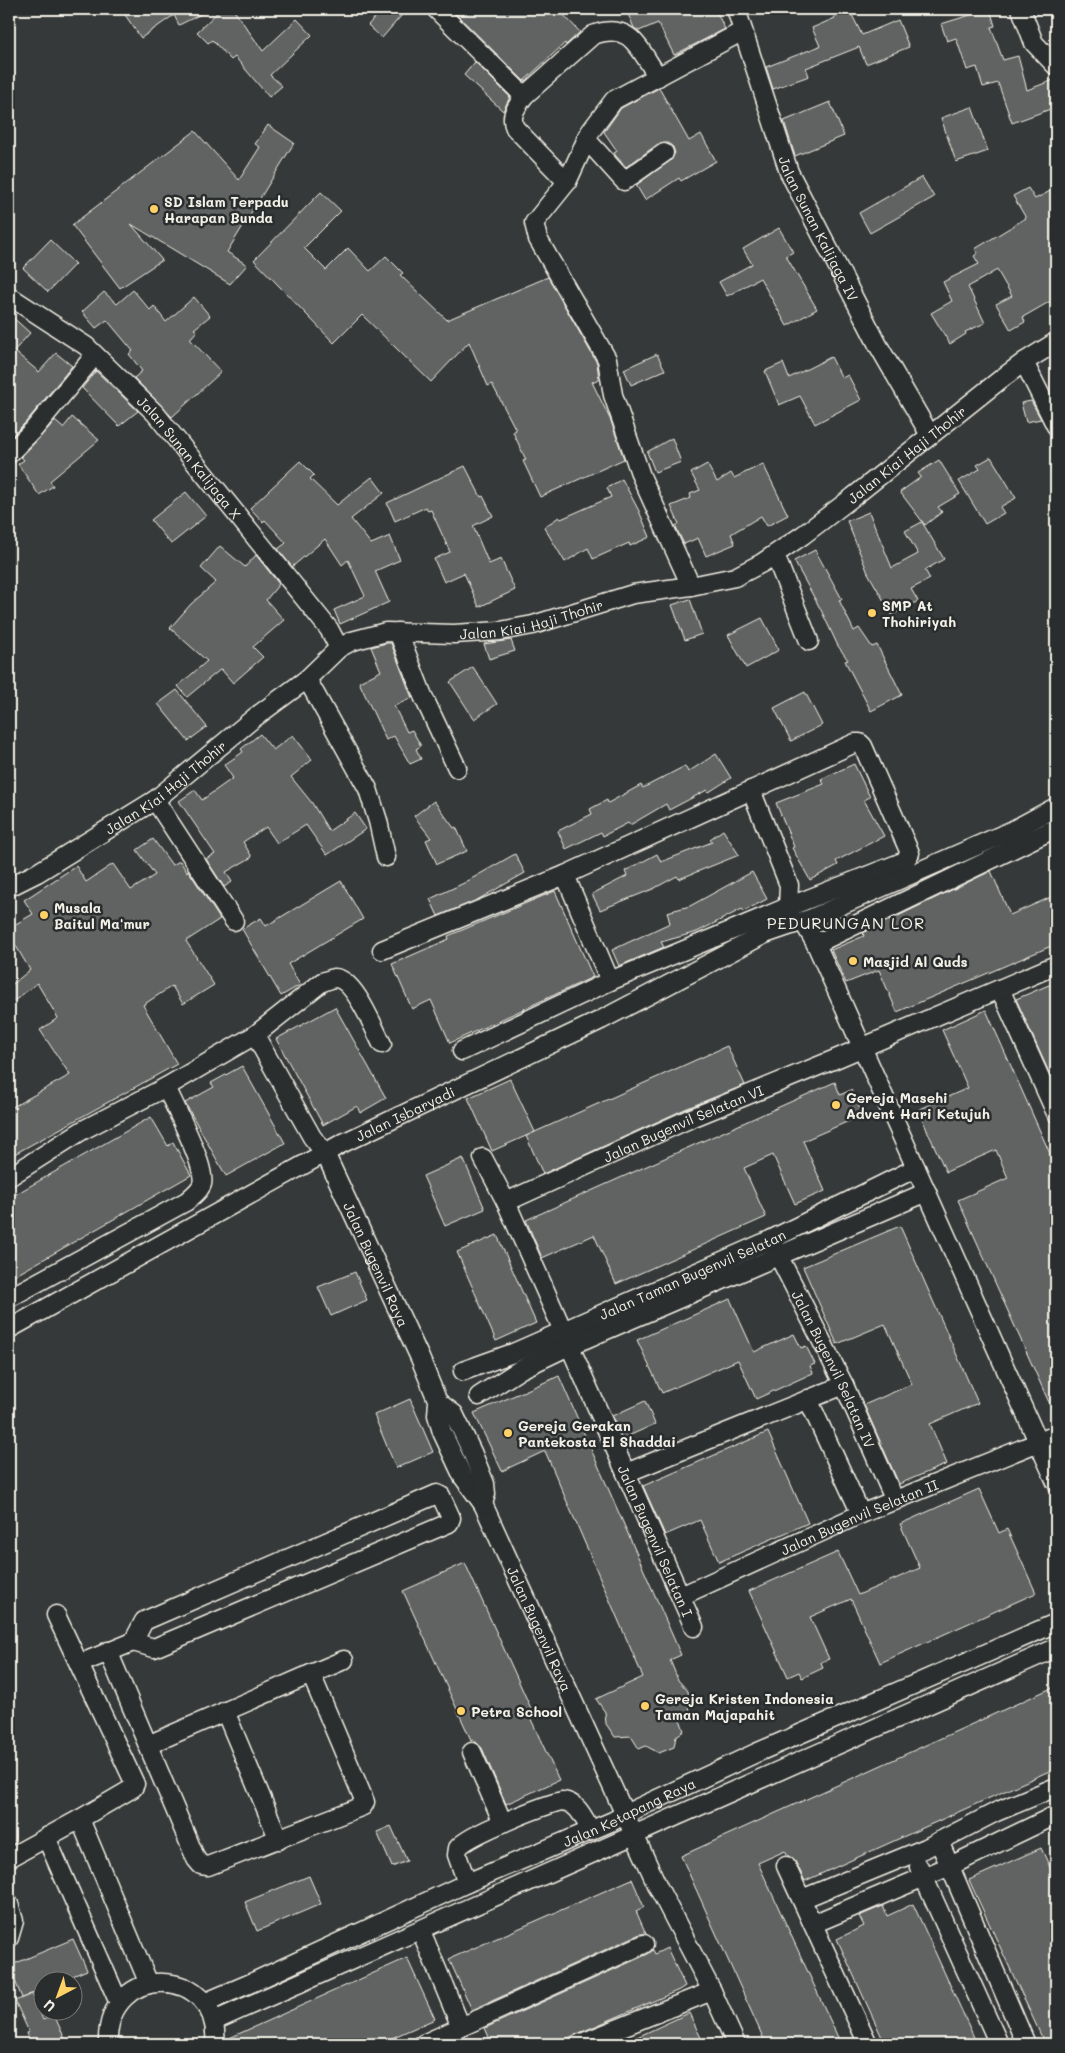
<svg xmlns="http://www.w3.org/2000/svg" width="1065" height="2053" font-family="Mali,sans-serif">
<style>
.building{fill:#616362;stroke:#f4f1e8}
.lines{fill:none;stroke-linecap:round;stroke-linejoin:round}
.minor-casing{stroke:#f4f1e8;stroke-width:21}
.minor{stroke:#2a2d2e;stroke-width:18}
.poi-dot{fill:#ffd166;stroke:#2a2d2e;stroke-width:2}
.labels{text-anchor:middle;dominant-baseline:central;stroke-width:5;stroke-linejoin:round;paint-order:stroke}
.poi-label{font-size:14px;font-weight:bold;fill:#f4f1e8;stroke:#2a2d2e;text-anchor:start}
.street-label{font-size:14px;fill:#f4f1e8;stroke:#2a2d2e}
.quarter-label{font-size:16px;letter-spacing:1px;fill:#f4f1e8;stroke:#2a2d2e}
</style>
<rect width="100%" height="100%" fill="#363939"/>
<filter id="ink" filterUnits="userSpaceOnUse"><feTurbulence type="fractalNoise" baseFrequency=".02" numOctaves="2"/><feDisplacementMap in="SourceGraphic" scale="10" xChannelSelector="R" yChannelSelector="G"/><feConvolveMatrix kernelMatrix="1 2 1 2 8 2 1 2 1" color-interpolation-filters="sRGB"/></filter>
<g filter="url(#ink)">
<g class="building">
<polygon points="121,9 211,9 179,25 174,15 141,38"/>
<polygon points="221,9 233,9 263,51 297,19 312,35 270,75 282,86 269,97 235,57 231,60 212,40 208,43 197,32"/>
<polygon points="383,9 407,9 382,38 368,25"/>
<polygon points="451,9 558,9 580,32 566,45 565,43 524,81"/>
<polygon points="626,9 715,9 725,29 674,55 658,23 639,31 634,28"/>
<polygon points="831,9 849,9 862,35 898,20 909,47 866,64 859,47 806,68 809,76 773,89 766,67 820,46 812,28 835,18"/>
<polygon points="990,9 995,26 991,27 1003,60 1018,56 1027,90 1056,79 1056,107 1012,123 998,83 983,87 977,67 967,70 956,38 947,41 941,24"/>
<polygon points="475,62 510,97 503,111 464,75"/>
<polygon points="659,88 689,141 701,134 716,161 681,181 679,178 645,200 636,185 670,161 675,153 673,147 668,143 658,144 626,167 615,155 614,153 617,151 604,132 621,108"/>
<polygon points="830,102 844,136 795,156 784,121"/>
<polygon points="972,107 988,151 956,162 941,118"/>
<polygon points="268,125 294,143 227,252 247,265 230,284 131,224 162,260 120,288 72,225 195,131 239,180 260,147 255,144"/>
<polygon points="922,177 934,197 870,233 859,213"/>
<polygon points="1028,188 1035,199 1056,188 1056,298 1023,317 1025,322 1011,330 996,304 1012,296 997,270 968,287 985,323 965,332 966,334 950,344 931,313 952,301 943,282 979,264 974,256 978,253 975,249 1026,218 1013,196"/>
<polygon points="321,192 341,211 304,248 326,270 348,248 370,271 386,256 403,273 400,275 447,320 548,277 597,363 599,379 592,382 611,421 624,459 540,497 523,461 526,460 513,432 516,430 492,384 488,386 469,342 431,382 362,315 334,343 254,260"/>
<polygon points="779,228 793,252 786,256 817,309 787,326 760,278 727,296 719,282 752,264 743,249"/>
<polygon points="50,240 75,264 48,292 23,268"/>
<polygon points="133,290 150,310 154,306 166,322 194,297 210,316 194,329 197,331 190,339 221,372 172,417 134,378 142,371 129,354 133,351 107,320 96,328 82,312 104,292 117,304"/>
<polygon points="9,314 30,333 14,351 39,372 56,353 72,366 26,422 9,439"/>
<polygon points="657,354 665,370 631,385 624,369"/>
<polygon points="831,357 842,378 848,375 861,400 815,424 800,396 779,405 765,371 783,363 789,378"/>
<polygon points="96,371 138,411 119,426 82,388"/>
<polygon points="1031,401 1041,419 1026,422 1021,403"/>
<polygon points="72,417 99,440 50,481 53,486 39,495 18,464 24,460 21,457 55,421 63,428"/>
<polygon points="672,438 681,462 655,472 647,452"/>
<polygon points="991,457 1016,498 1000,507 1004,513 985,524 959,481 980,469 977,465"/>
<polygon points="939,460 960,494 938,507 942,512 925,525 900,492 921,477 918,473"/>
<polygon points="300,461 314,475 310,479 337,505 372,477 384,493 351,519 371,544 390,536 400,560 375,571 389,602 340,624 334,610 365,596 348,560 342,565 325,539 292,567 278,549 286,543 265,520 263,522 250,508"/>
<polygon points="707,464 717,482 731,473 734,478 763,464 788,515 767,526 761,516 731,534 735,544 706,556 698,538 684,544 675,526 679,524 671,506 691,498 690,494 700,490 691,473"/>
<polygon points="465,466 481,497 483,496 493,516 473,526 489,564 501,559 515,590 479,607 464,573 444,582 434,559 450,552 431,510 428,511 426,507 395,521 387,503"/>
<polygon points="622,479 639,511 650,537 630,546 629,543 593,559 588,548 565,562 544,527 559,517 561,519 611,497 607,488"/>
<polygon points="186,492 206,516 171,544 151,520"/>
<polygon points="869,512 892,568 918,554 905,531 922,522 944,559 925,570 930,579 911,589 918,601 892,615 868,573 847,521"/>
<polygon points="220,546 245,567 256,555 279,584 266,600 284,620 253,647 263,657 233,683 221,669 187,697 178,686 207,661 170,628 191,604 216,582 201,568"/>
<polygon points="815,550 842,599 839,600 854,631 859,628 872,647 877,645 902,695 871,711 845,661 848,660 838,646 821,610 794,561"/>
<polygon points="690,599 702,634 685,640 672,605"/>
<polygon points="762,618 779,650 746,668 728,635"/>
<polygon points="511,640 515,651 489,659 484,644"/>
<polygon points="387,643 391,643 412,698 394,706 407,732 412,730 421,746 416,749 421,759 410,764 394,736 386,740 359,682 381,671 371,647"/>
<polygon points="473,667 497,704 474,719 450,682"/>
<polygon points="177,690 207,727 188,741 158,704"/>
<polygon points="805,692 822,725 791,741 774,708"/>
<polygon points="260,734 273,750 293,735 312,760 291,777 312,803 329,831 355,813 366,829 327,855 306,825 277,843 266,827 243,842 252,857 226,872 232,882 224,887 206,859 215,854 179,801 195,790 202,800 233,778 224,765 243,752 241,749"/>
<polygon points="716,754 731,778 709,792 707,790 669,810 666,804 630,825 628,823 603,836 601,832 566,849 558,831 592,814 590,809 607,800 608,803 641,785 643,788 685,766 688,772"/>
<polygon points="854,764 870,797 864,800 884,836 836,861 838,865 810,880 792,848 794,847 776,803 824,784 821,779"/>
<polygon points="434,801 454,828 456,827 467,851 437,864 426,840 431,838 414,816"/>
<polygon points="723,830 739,855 679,879 677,876 653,889 600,910 592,894 627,876 625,871 657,854 661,862 712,842 710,839"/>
<polygon points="153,839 172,865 180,861 187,872 188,870 220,919 186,941 214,985 183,1004 172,986 143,1005 177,1064 9,1157 9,1109 70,1075 40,1030 58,1018 37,983 9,1005 9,987 30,970 9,934 9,928 33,914 24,900 76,866 86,882 113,864 131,890 155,875 137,850"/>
<polygon points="515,854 525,873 477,900 438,916 430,899 464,883"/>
<polygon points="991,871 1010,915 1056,895 1056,944 897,1012 879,970 846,983 831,950 864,936 863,933"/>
<polygon points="752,872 767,899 744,911 742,909 697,932 661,942 664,947 619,966 612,950 670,923 667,912 690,906"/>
<polygon points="341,881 363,919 288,964 300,985 281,996 242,929 261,918 266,926"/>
<polygon points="555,891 593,977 450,1043 431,1000 412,1009 392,964 449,939 448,936"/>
<polygon points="1056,982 1056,1088 1016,999"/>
<polygon points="335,1007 386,1098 360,1113 357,1106 323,1125 276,1039"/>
<polygon points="986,1010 1056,1167 1056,1418 958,1200 1008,1178 996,1150 946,1172 918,1110 968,1088 942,1030"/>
<polygon points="727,1046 745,1085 685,1109 543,1174 526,1136"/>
<polygon points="242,1066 285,1143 226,1176 185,1103 214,1087 211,1083"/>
<polygon points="510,1079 535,1132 492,1151 468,1098"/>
<polygon points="835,1082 840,1095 851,1090 863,1115 803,1141 825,1191 795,1204 773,1155 744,1168 766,1217 645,1271 616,1284 594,1235 542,1258 526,1220"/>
<polygon points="151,1117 168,1146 173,1142 191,1175 9,1279 9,1198"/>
<polygon points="463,1158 485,1209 445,1226 423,1176"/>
<polygon points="900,1226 978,1403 930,1424 947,1464 899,1484 864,1405 912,1384 885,1324 837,1344 803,1267"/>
<polygon points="497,1235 536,1323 496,1341 457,1252"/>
<polygon points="355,1272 367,1300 331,1316 318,1287"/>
<polygon points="730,1299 754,1352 794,1334 801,1348 806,1346 815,1364 810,1366 813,1373 756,1399 738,1360 662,1393 637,1340"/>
<polygon points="559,1376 681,1655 670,1660 678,1680 688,1691 690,1713 680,1719 684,1731 676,1736 674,1747 659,1753 646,1746 639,1749 631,1736 615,1737 606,1724 605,1712 596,1699 643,1677 545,1451 502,1471 474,1413"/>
<polygon points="410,1399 433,1452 396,1468 374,1415"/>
<polygon points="645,1401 655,1424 622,1439 612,1416"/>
<polygon points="768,1432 808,1523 719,1562 700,1520 665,1535 643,1486"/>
<polygon points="979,1489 999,1533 1007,1529 1036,1593 880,1663 851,1599 810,1617 829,1659 821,1662 823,1668 802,1678 799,1672 788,1677 749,1591 838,1552 858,1595 888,1582 920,1568 900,1524"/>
<polygon points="465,1563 533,1713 529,1715 559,1780 506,1804 482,1748 473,1739 471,1740 403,1591"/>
<polygon points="1056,1686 1056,1768 805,1881 795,1861 787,1855 785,1851 758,1863 841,2044 766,2044 681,1856"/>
<polygon points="391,1826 407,1861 392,1867 377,1832"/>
<polygon points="1041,1848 1056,1880 1056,2044 1045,2044 969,1880"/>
<polygon points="309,1876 321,1904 257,1931 245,1902"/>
<polygon points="632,1879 644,1907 636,1911 646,1934 640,1934 472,2010 449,1959"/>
<polygon points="913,1904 925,1930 977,2044 885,2044 837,1939 864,1926 859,1916 883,1906 887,1916"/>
<polygon points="73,1939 87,1970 63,1980 42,1980 42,1989 22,1998 9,1966"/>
<polygon points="667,1948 685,1986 679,1990 554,2044 492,2044 485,2028 648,1954 653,1950 655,1954"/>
<polygon points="407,1958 435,2019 378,2044 225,2044 225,2040"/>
<polygon points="32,1994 43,2020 54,2015 65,2039 53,2044 30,2044 26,2033 29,2032 15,2001"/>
<polygon points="689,2013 704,2044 622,2044"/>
</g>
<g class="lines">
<defs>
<g id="minor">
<path d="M436,9L524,96C517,107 509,115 515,128L567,182"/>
<path id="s1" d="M736,9L789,172L878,345L930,435"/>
<polyline points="1021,9 1034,43 1056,66"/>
<path d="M524,96L593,35C631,21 639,49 658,77"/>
<polyline points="586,139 624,181 664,153"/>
<path id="s2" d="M9,296L86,346L155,413L329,629L339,648"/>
<polyline points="1024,362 1056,426"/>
<polyline points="9,454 34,429 95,355"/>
<polyline points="775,555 809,641"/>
<polyline points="691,586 641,476 613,395 607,359 538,239 534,223 567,182 590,132 614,100 743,31"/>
<polyline points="398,632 423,696 457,768"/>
<polyline points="307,679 368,789 378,821 386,857"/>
<polyline points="751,790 789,885 788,907 791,916"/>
<polyline points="155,800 234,921"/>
<polyline points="565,875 610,981"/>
<path id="s3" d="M9,887L37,873L155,800L254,718L307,679L339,648L352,641L386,632L454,634L500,631L533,625L633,594L691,586L735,577L762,563L803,535L853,497L1001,379L1024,362L1056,342"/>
<polyline points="803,921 816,944 1056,1482"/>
<polyline points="816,944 1056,828"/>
<polyline points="382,950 565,875 855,743 860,743 863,746 910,853 905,861 788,907 610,981 462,1051"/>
<polyline points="1000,989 1056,1113"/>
<path id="s4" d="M255,1035L312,1137L325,1153L420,1358L438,1402L437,1415L442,1432L463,1477L483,1504L659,1889L712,1991L736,2044"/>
<path id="s5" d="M483,1158L506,1202L694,1627"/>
<path d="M9,1177L83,1130L166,1087L255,1035L322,982C326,981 330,979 334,978C354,977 374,1029 382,1044"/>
<path id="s6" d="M506,1202L689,1119L833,1060L1056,965"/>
<path id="s7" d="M774,1247L844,1385L895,1501"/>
<path d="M9,1298L187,1201C192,1196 200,1191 202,1184C207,1168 174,1105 166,1087"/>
<path id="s8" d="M9,1329L341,1144L601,1020L765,934L812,918L1013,830L1056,807"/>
<path id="s9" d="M463,1371L513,1353L770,1240L916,1168"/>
<polyline points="479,1396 521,1369 569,1346 927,1192"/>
<polyline points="808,1399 861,1514"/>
<polyline points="438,1402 454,1414 472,1452 485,1484 486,1494 483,1504"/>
<polyline points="626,1473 844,1385"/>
<polygon points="437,1494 441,1496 451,1518 449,1523 154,1648 133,1642 144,1621"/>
<path id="s10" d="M681,1596L861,1514L1056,1435"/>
<polyline points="56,1615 135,1784 133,1788 80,1819"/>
<polyline points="108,1651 196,1859 201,1865 208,1866 363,1806 365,1802 311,1674 148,1745"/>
<polyline points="79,1664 133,1642"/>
<polyline points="311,1674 344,1660"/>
<polyline points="225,1711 279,1840"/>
<polyline points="472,1752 503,1823"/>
<polyline points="46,1837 119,2003"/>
<polyline points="939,1841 1026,2044"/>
<polyline points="9,1858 80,1819 149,1984"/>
<polyline points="786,1866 868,2044"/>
<polyline points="919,1867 999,2044"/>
<path d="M467,1883L457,1855L458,1848C467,1835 544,1805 562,1801C578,1802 584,1819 591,1831"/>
<polyline points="802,1899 926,1848 996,1812 1056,1787"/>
<polyline points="9,1904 14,1921 9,1938"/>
<polyline points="813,1924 950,1866 1056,1815"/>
<polyline points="421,1931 461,2027 423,2044"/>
<path id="s11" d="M204,2003L251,1983L467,1883L613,1821L625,1814L756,1753L1056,1623"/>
<polyline points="214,2021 1056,1648"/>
<polyline points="461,2027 644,1944"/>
<path d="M108,2044C105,1960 222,1965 215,2044"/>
<polyline points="579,2044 712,1991"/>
</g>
</defs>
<use href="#minor" class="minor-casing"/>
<use href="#minor" class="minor"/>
</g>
</g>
<g class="poi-dot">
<circle cx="154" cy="209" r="5"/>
<circle cx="872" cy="613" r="5"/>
<circle cx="44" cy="915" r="5"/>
<circle cx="853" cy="961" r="5"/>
<circle cx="836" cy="1105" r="5"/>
<circle cx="508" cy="1433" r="5"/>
<circle cx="645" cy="1706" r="5"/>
<circle cx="461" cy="1711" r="5"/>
</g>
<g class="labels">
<g class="poi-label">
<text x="164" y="201">SD Islam Terpadu<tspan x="164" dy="16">Harapan Bunda</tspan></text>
<text x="882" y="605">SMP At<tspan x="882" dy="16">Thohiriyah</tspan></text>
<text x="54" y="907">Musala<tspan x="54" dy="16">Baitul Ma'mur</tspan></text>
<text x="863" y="961">Masjid Al Quds</text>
<text x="846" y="1097">Gereja Masehi<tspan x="846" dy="16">Advent Hari Ketujuh</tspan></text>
<text x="518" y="1425">Gereja Gerakan<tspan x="518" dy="16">Pantekosta El Shaddai</tspan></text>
<text x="655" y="1698">Gereja Kristen Indonesia<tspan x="655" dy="16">Taman Majapahit</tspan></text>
<text x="471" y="1711">Petra School</text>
</g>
<g class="street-label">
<text stroke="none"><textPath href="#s1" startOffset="235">Jalan Sunan Kalijaga IV</textPath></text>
<text stroke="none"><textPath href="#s3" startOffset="1026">Jalan Kiai Haji Thohir</textPath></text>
<text stroke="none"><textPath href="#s2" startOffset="244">Jalan Sunan Kalijaga X</textPath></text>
<text stroke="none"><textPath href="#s3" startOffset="606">Jalan Kiai Haji Thohir</textPath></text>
<text stroke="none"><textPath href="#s3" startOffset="186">Jalan Kiai Haji Thohir</textPath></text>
<text stroke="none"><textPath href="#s8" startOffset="451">Jalan Isbaryadi</textPath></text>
<text stroke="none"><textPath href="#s6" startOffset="194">Jalan Bugenvil Selatan VI</textPath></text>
<text stroke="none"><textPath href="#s4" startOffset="260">Jalan Bugenvil Raya</textPath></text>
<text stroke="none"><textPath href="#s9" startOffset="249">Jalan Taman Bugenvil Selatan</textPath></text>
<text stroke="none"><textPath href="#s7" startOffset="136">Jalan Bugenvil Selatan IV</textPath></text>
<text stroke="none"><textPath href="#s10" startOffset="195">Jalan Bugenvil Selatan II</textPath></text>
<text stroke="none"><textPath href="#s5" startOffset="420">Jalan Bugenvil Selatan I</textPath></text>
<text stroke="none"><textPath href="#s4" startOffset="662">Jalan Bugenvil Raya</textPath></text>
<text stroke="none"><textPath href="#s11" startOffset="466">Jalan Ketapang Raya</textPath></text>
</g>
<g class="quarter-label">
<text x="846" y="922">PEDURUNGAN LOR</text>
</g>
</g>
<rect width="1065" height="2053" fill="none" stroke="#2a2d2e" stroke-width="30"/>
<rect x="15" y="15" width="1035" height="2023" fill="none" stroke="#f4f1e8" stroke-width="2" filter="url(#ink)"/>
<g transform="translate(58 1996) rotate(221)"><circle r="24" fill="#2a2d2e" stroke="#7b7b78"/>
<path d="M0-4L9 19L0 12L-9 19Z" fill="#ffd166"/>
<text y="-8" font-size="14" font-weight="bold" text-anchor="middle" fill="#f4f1e8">U</text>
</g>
</svg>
